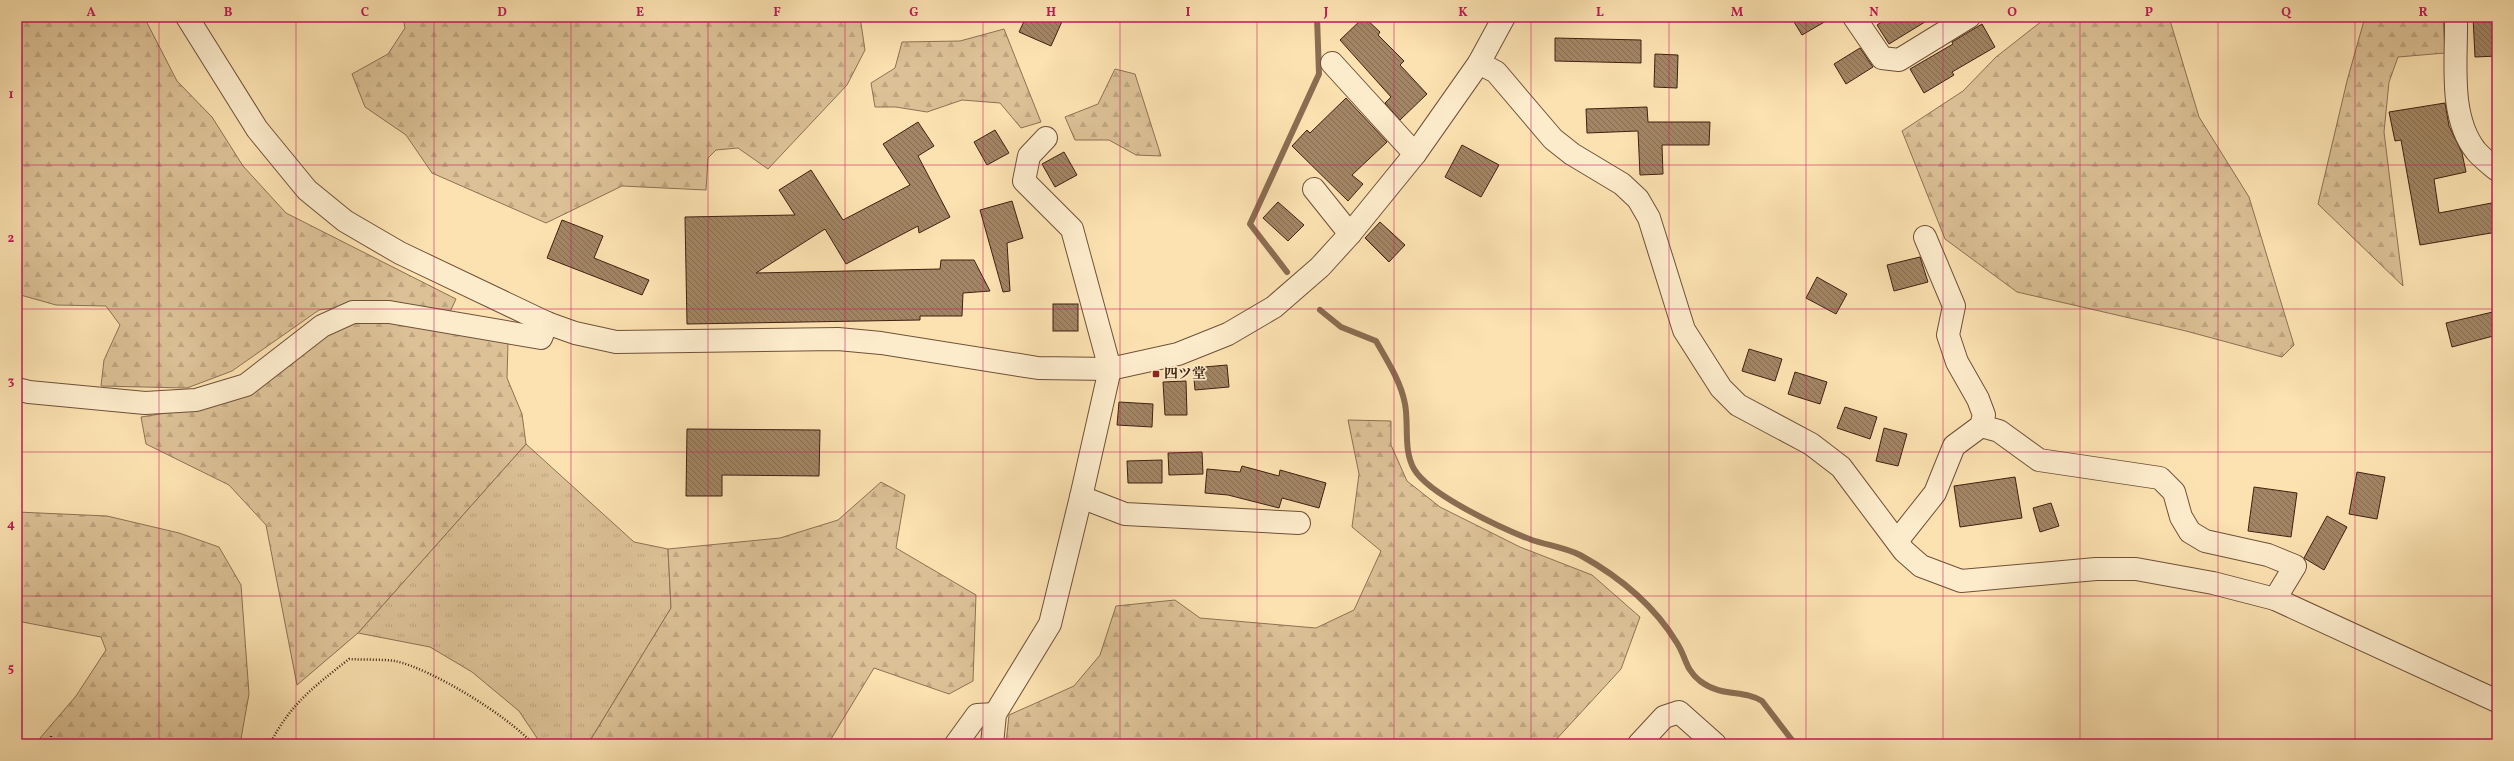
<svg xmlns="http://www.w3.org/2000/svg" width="2514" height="761" font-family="Vollkorn,'Noto Serif JP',serif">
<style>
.grass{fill:url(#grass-tufts);stroke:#8e7154}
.forest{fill:url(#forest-firs);stroke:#8e7154}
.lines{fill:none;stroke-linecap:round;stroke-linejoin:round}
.stream{stroke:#8a6d51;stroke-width:6}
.building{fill:url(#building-back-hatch);stroke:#402111}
.minor-casing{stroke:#6f5139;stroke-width:24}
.tertiary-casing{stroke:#6f5139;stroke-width:24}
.path{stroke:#402111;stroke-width:2.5;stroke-dasharray:1 2;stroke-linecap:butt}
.minor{stroke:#fdeccc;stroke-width:22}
.tertiary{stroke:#fdeccc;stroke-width:22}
.grid{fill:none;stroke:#c2185b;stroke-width:1;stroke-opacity:0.55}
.poi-dot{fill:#8f2418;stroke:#fdeccc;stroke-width:1.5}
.labels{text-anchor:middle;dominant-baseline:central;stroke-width:3.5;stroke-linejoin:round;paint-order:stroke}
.poi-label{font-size:14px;font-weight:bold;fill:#402111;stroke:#fdeccc;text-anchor:start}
.neatline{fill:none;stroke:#c2185b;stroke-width:1.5}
.grid-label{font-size:13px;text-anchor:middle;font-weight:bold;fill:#c2185b}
</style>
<defs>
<pattern id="grass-tufts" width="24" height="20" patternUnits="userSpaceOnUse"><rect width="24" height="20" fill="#dcc196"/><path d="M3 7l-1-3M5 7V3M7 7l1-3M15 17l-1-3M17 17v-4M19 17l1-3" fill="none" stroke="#bea680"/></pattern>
<pattern id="forest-firs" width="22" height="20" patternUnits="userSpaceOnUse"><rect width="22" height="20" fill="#dcc196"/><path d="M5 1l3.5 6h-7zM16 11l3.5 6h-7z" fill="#bea680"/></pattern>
<pattern id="building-back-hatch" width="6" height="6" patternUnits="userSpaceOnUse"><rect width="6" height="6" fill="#a28564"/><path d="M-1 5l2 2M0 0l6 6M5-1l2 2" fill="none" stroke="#856c51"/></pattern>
</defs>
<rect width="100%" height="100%" fill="#fce2b1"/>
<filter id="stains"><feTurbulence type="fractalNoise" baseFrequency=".005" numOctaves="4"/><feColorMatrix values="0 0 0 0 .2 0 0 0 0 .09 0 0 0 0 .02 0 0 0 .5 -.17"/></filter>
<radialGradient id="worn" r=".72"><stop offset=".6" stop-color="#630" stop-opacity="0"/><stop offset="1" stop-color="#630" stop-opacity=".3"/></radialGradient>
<polygon class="grass" points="526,444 634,542 668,549 671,608 588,744 541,744 519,711 472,672 430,647 358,633"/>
<g class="forest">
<polygon points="17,17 144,17 177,81 212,117 243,166 286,213 456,299 449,314 372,303 319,310 232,371 187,388 101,386 104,360 120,325 106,306 56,305 17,294"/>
<polygon points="403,17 860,17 865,50 847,85 768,169 738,148 716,150 708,158 706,190 622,186 546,223 432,173 406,135 365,107 352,74 388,54 405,28"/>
<polygon points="2047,17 2169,17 2199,117 2249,197 2294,345 2282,357 2186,331 2017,292 1945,239 1902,131 1963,91 1996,57"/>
<polygon points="2365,17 2443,17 2445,53 2398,57 2389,82 2384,132 2403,286 2318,204 2347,81"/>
<polygon points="1004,29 1041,122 1021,128 1000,103 962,100 927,112 896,107 875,107 871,83 895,68 902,42 960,41"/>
<polygon points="1115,69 1135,74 1161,156 1136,155 1109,140 1075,140 1065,117 1098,104"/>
<polygon points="391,317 508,343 507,378 522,414 526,444 358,633 297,685 266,525 229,485 146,444 141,417 197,408 348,318"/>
<polygon points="1348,420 1391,421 1391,445 1407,481 1440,507 1520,547 1592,575 1640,617 1621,669 1552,744 1006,744 1009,715 1074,686 1100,655 1116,606 1175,600 1200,618 1316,628 1354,610 1381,551 1352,527 1359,474"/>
<polygon points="881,482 905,495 896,548 976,595 973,681 949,694 874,668 828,744 588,744 671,608 668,549 780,538 838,520"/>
<polygon points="17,512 107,516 179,533 219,547 241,585 249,694 240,744 35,744 76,696 106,650 101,637 17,621"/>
</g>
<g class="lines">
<g class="stream">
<polyline points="1287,272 1250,224 1319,74 1317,17"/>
<path d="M1320,310L1341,327L1376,341C1387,360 1401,382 1405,404C1409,424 1403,450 1414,469C1429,495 1503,529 1532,540C1547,545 1566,548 1580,555C1620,577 1654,605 1677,643C1687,659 1685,669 1700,681C1723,698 1743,689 1762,701L1795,744"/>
</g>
</g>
<g class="building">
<polygon points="1026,17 1064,17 1051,46 1019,32"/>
<polygon points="1364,17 1380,32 1378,35 1404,61 1400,65 1427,94 1400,120 1385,103 1391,97 1340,40"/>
<polygon points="1791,17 1833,17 1802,35"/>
<polygon points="1889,17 1933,17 1889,44 1877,25"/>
<polygon points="2473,17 2497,17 2497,56 2475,57"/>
<polygon points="1982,24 1995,47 1952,72 1954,75 1924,93 1910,69 1953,44 1952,42"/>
<polygon points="1555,38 1641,40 1641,63 1555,61"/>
<polygon points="1860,48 1873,67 1846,84 1834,64"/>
<polygon points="1655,54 1678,55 1677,88 1654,87"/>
<polygon points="1346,98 1387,142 1352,175 1363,184 1348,201 1292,146 1307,130 1310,133"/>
<polygon points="2445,103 2449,126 2462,153 2466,172 2434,179 2439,213 2497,202 2497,232 2420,245 2401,140 2395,141 2389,112"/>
<polygon points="1647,107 1648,122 1710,122 1709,145 1662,145 1663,174 1640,175 1638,131 1587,133 1586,109"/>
<polygon points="918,122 934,146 918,156 950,217 919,233 918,226 846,264 825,229 756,273 940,269 941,260 974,260 990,291 963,293 962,316 920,316 920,320 687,324 685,217 795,215 779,190 811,170 843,220 910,185 883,144"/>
<polygon points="995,130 1009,153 987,165 974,142"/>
<polygon points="1462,145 1499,165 1481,197 1445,177"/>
<polygon points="1064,152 1077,175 1055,187 1042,164"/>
<polygon points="1012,201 1023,238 1007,243 1010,291 1003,292 980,210"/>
<polygon points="1278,202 1304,225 1288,241 1263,218"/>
<polygon points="562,220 603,236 594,258 649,280 642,295 547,258"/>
<polygon points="1380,222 1405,245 1389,262 1365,238"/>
<polygon points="1920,257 1928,282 1894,291 1887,265"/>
<polygon points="1817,277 1847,294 1836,314 1806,298"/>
<rect x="1053" y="304" width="25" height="27"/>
<polygon points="2497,311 2497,335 2452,347 2446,323"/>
<polygon points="1749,349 1782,359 1775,381 1742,371"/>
<polygon points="1227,365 1229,387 1195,390 1193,368"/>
<polygon points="1795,372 1827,382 1820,404 1788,394"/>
<polygon points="1186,381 1187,415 1165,415 1163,382"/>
<polygon points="1119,402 1153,404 1152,427 1117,425"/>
<polygon points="1845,407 1877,417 1870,439 1837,428"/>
<polygon points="1884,428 1907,434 1898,466 1876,461"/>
<polygon points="687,429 820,430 819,476 722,475 722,496 686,496"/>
<polygon points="1202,452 1203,474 1169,475 1168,453"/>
<polygon points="1162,460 1162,483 1128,483 1127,461"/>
<polygon points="1242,466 1279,476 1280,470 1326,483 1319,508 1282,498 1279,508 1228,495 1205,493 1207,469 1240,472"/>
<polygon points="2357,472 2385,477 2377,519 2349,514"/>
<polygon points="2015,477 2022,518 1960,527 1954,486"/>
<polygon points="2254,487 2297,493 2291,537 2248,531"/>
<polygon points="2051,503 2059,526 2040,532 2033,508"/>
<polygon points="2327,516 2347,527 2324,570 2304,558"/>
</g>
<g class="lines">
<defs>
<g id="minor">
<polyline points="1854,17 1882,58 1899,60 1969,17"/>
<path d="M2456,17C2457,59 2448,116 2476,151C2482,158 2490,164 2497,170"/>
<polyline points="1332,63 1415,154"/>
<polyline points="1479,63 1496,72 1553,139 1572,154 1622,184 1638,199 1649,218 1684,330 1721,388 1738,405 1811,444 1841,467 1904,551 1921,566 1961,581 2096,569 2136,569 2213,583 2275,599 2497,701"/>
<polyline points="1314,189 1350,234"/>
<polyline points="17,389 29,392 145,403 196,400 246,385 322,326 353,312 389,312 541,338 547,323"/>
<polyline points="1981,426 1999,431 2039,460 2160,478 2174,492 2181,517 2190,532 2205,541 2268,555 2295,566 2275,599"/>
<polyline points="1081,497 1125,514 1299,523"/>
<polyline points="1897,541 1935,493 1954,446 1981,426 1984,415 1978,399 1957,362 1948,335 1954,306 1925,237"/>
<polyline points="956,744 977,715 995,714"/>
<polyline points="992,744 995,714 1050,624 1081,497 1110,369 1072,229 1024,181 1029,156 1046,138"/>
<polyline points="1639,744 1664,717 1679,712 1715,744"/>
</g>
<polyline id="tertiary" points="187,17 257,129 307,190 345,221 400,253 547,323 575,333 616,342 838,339 881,343 1038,368 1110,369 1178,354 1228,334 1274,307 1320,267 1350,234 1415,154 1479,63 1504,17"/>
</defs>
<use href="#minor" class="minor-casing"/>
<use href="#tertiary" class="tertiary-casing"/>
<g class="path">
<polyline points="51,736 51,744"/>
<path d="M270,744C290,704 315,686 349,659C364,660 381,659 395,661C432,669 508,716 533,744"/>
</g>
<use href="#minor" class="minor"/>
<use href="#tertiary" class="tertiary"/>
</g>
<path class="grid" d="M159,17V744M296,17V744M434,17V744M571,17V744M708,17V744M845,17V744M983,17V744M1120,17V744M1257,17V744M1394,17V744M1531,17V744M1669,17V744M1806,17V744M1943,17V744M2080,17V744M2218,17V744M2355,17V744M17,165H2497M17,309H2497M17,452H2497M17,596H2497"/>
<rect class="poi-dot" x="1152" y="370" width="8" height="8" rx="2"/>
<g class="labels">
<g class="poi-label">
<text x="1164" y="374">四ツ堂</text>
</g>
</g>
<rect width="2514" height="761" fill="none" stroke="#fce2b1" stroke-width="44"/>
<rect x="22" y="22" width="2470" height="717" class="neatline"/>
<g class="grid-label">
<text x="91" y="16">A</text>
<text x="228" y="16">B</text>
<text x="365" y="16">C</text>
<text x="502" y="16">D</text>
<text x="640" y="16">E</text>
<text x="777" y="16">F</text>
<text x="914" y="16">G</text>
<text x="1051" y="16">H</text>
<text x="1188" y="16">I</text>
<text x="1326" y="16">J</text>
<text x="1463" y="16">K</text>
<text x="1600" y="16">L</text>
<text x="1737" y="16">M</text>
<text x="1874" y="16">N</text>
<text x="2012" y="16">O</text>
<text x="2149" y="16">P</text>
<text x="2286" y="16">Q</text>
<text x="2423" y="16">R</text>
<text x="11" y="98">1</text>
<text x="11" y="242">2</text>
<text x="11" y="385">3</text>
<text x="11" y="528">4</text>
<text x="11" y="672">5</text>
</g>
<rect width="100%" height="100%" filter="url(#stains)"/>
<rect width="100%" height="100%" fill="url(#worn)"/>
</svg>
